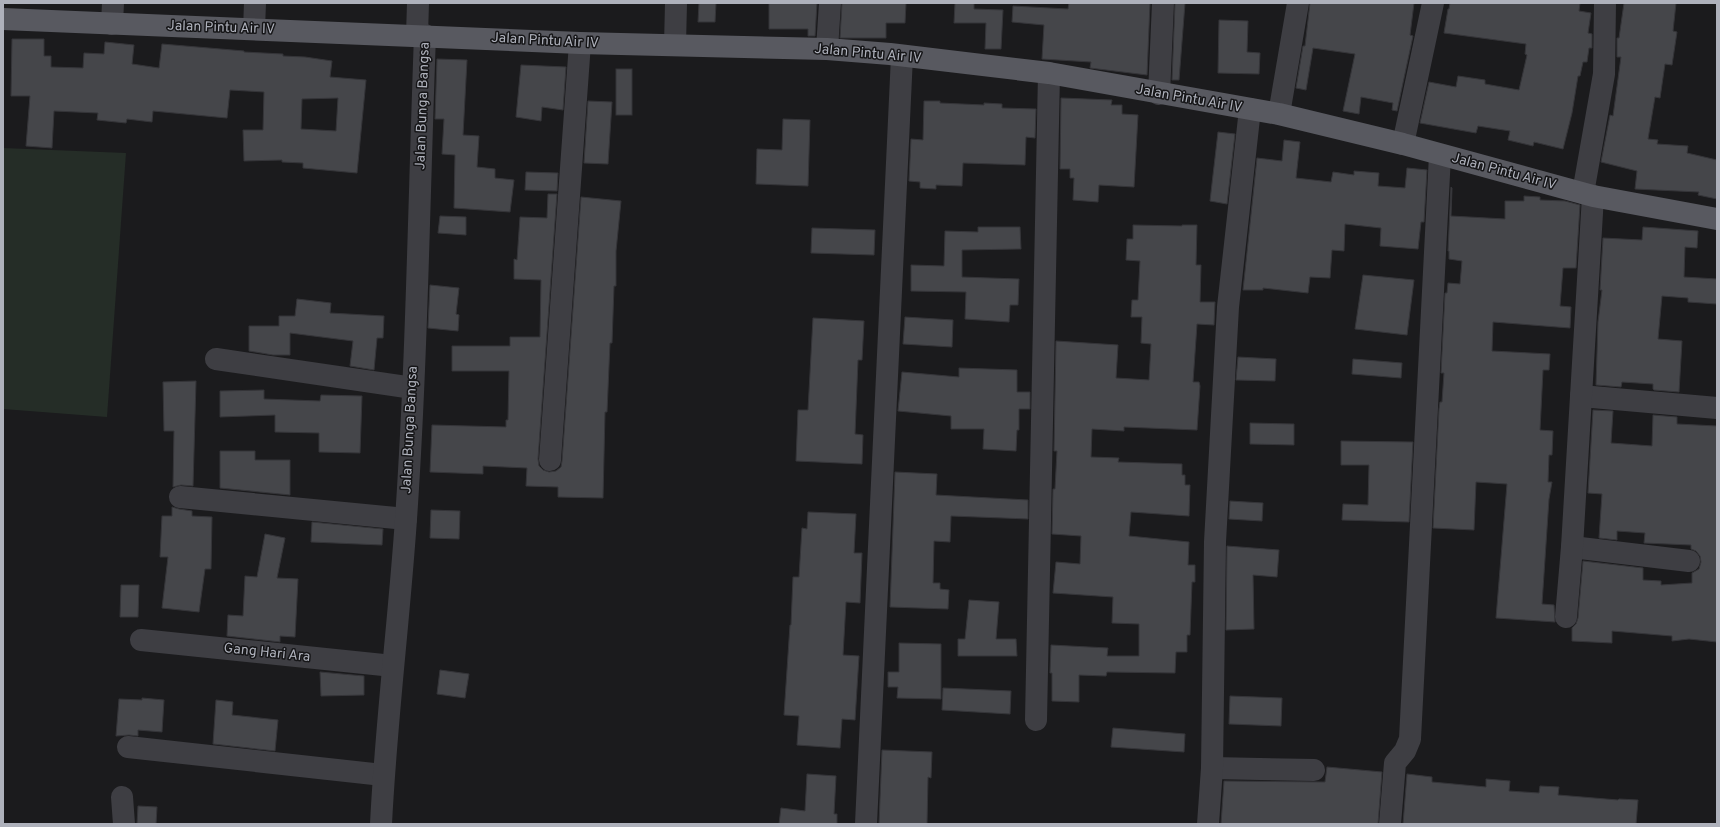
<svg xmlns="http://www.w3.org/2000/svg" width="1720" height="827" font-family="Overpass,sans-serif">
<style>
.green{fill:#252d27}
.building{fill:#45464a;stroke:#353539;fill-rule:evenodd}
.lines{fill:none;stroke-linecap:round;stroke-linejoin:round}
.minor{stroke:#3e3e43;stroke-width:22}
.major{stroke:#585960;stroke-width:22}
.labels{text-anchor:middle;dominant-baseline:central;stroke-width:3;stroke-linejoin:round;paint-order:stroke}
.street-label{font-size:14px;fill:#aeb1bb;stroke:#161618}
</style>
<rect width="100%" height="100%" fill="#1b1b1d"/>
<polygon class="green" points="3,148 126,153 107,417 3,409"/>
<g class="building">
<polygon points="699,3 716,3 715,22 698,22"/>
<polygon points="769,3 817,3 815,36 808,36 808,29 769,29"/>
<polygon points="842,3 906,3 905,23 886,23 886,38 840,38"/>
<polygon points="955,3 974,3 974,9 1003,10 1001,49 985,49 986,23 954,23"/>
<polygon points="1069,3 1150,3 1147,75 1090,68 1091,62 1042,59 1044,25 1012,22 1013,6 1068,9"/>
<polygon points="1175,3 1185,3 1179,80 1172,80"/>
<polygon points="1310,3 1414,3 1410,35 1413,36 1397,111 1392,110 1393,103 1361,97 1359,114 1343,111 1355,54 1313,48 1306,90 1296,88 1303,46 1305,46"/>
<polygon points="1450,3 1580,3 1579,11 1591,13 1588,33 1592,34 1592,48 1589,48 1587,62 1583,62 1580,76 1578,76 1572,113 1563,149 1534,142 1533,146 1508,140 1510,131 1478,126 1476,133 1420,123 1429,82 1456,87 1458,76 1485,80 1485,84 1519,90 1527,55 1525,54 1526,44 1444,33 1448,9 1449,9"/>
<polygon points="1624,3 1676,3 1673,31 1677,32 1672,65 1665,64 1660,98 1655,97 1648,139 1658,140 1657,144 1688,146 1687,153 1717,160 1717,199 1698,195 1699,192 1635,189 1637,171 1601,162 1610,115 1613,116 1621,57 1617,57 1617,38 1619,38"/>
<polygon points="1219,20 1248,21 1247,52 1260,53 1259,74 1218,73"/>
<path d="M12,39H44V56H51V67L83,68L84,53L104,54L105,42L134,45L132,64L159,68L162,44L244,51V52L283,54V56L305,57L332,61L330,77L366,80L357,173L303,168V163L282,162V160L244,161L243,130H263L264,92L230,90L227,118L153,111L152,122L127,119L126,123L97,120L98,113L54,111L52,148L26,146L30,96H11ZM338,98L336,131L301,129L302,99Z"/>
<polygon points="437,59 467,60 463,135 479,136 477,167 495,169 495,178 514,180 510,212 454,208 455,155 442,154 444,119 435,119"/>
<polygon points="521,65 566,67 563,110 542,107 541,121 516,117"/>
<rect x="616" y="69" width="16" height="46"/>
<polygon points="1061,98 1112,100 1111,105 1122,105 1122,114 1138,115 1134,187 1099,185 1098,202 1073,200 1074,178 1070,178 1070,169 1060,169"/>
<polygon points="588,101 612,102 608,164 584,163"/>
<polygon points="924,101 940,101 940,103 984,105 984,103 1002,104 1002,108 1036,109 1035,138 1026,137 1025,165 963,163 962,186 936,185 936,189 920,188 920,182 909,181 911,139 923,140"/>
<polygon points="783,119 810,120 808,186 756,184 757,149 782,150"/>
<polygon points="1218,132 1235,134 1227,204 1210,201"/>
<polygon points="1284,140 1300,142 1296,178 1331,182 1333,172 1354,175 1354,171 1379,173 1378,186 1405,188 1407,168 1427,170 1424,222 1421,222 1418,249 1380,246 1381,228 1345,224 1344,251 1332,250 1330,278 1310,277 1308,293 1263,288 1263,290 1243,290 1257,158 1282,161"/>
<polygon points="526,172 558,173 557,191 525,190"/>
<polygon points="1451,187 1452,188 1451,216 1505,219 1505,201 1524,201 1524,196 1540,197 1540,200 1565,201 1580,205 1576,268 1563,268 1560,306 1571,307 1570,328 1493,322 1492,351 1550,354 1549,370 1543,370 1540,430 1553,431 1552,455 1549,455 1548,482 1552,482 1549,499 1542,604 1554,605 1555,622 1496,618 1507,484 1476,482 1474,530 1433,528 1439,409 1440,402 1442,402 1444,373 1441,373 1445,293 1447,293 1448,283 1460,284 1462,261 1449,259 1449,251 1448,251"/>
<polygon points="548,194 557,194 538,459 539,466 543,470 549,472 556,471 561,467 562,461 581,197 621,201 616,251 616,286 614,286 612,343 610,343 607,412 605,412 603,498 558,497 558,487 526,486 527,468 483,466 483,474 430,472 432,425 506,427 506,420 508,420 509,371 452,371 452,346 510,346 510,337 540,337 541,280 514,279 514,259 517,260 520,217 547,218"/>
<polygon points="440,216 466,217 466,235 438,233"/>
<polygon points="1133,225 1182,226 1182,225 1197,225 1196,265 1201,265 1200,302 1215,302 1214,325 1197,324 1193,382 1199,382 1200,386 1197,430 1124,427 1124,431 1092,429 1091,457 1119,458 1118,462 1182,464 1182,475 1185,475 1185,485 1190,485 1189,516 1131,512 1129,536 1189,542 1188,565 1195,565 1195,582 1192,582 1190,635 1187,635 1187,652 1176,652 1175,673 1107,672 1106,676 1079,675 1079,702 1052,701 1052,673 1050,673 1051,645 1108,648 1107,656 1139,656 1139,624 1112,623 1113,597 1053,593 1056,562 1080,564 1081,536 1052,534 1053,489 1055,489 1057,451 1054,451 1056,341 1118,345 1116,378 1149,380 1151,344 1141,343 1142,317 1131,317 1132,300 1138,300 1140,261 1126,260 1127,239 1133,239"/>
<polygon points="978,227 1020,227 1021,249 962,250 962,277 1019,279 1018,305 1010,305 1009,322 965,319 966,292 911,291 911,265 944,266 945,231 978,232"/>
<polygon points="1643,227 1698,231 1697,248 1685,247 1684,277 1717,279 1717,304 1688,302 1688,298 1662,296 1658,339 1682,341 1679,392 1654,390 1653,389 1653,384 1622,382 1621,387 1596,385 1598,322 1602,290 1600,290 1603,238 1642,240"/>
<polygon points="812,228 875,230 874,255 811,253"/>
<polygon points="1363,275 1414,280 1407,335 1355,329"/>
<polygon points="430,285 459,288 456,314 459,315 458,331 428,328"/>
<polygon points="297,299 331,303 330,313 384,316 383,338 377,338 374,370 350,366 353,341 290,333 290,355 273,355 249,351 249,326 279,326 279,316 295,316"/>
<polygon points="905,317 953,320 952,347 903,344"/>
<polygon points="813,318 864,321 862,360 858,360 855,434 863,435 862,464 796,461 798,410 808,410"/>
<polygon points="1238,357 1276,359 1275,381 1236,380"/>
<polygon points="1353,359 1402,363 1401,378 1352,374"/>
<polygon points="959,368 1017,370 1017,392 1030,392 1030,409 1019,409 1019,430 1017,430 1016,451 983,449 984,429 951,429 951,416 898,411 902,372 959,377"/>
<polygon points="196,381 193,486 181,485 173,487 174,431 164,431 163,382"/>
<polygon points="264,390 264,399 320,401 321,395 362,396 360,453 319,452 319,433 275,432 275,415 220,417 220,391"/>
<polygon points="1593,410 1613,411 1611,443 1652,446 1653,415 1677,417 1677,424 1717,426 1717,642 1689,639 1672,641 1672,636 1612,631 1612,643 1572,641 1572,628 1576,624 1578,618 1583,561 1643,568 1643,580 1661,581 1661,585 1692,583 1692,573 1699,569 1701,562 1700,556 1696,551 1691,549 1691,545 1644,543 1645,533 1617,531 1617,540 1599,538 1602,494 1588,493"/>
<polygon points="1250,423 1294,424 1294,445 1250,444"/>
<polygon points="1341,441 1413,442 1409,522 1342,520 1343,504 1368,505 1369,465 1341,465"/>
<polygon points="220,451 255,451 255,460 290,460 290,495 220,488"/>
<polygon points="895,472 937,474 936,495 1028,500 1028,519 951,516 950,542 934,541 933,583 940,583 940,589 949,590 948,609 890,607"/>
<polygon points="1230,501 1263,503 1262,521 1229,519"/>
<polygon points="172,507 179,509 192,511 192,516 212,517 211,569 205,569 199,612 162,608 168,557 160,557 162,516 172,516"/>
<polygon points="431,510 460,511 459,539 430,538"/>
<polygon points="808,512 856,514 854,553 862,553 860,603 846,602 843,655 859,656 855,720 842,719 840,748 797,745 799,716 784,715 790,625 791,625 793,577 799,577 802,528 807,529"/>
<polygon points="312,522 383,529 382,545 311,542"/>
<polygon points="265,534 285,538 277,578 298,579 295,637 280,636 280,642 227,636 228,615 243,616 245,576 257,577"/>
<polygon points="1227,546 1279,550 1277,577 1253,575 1254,629 1226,630"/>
<polygon points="121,585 139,585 138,617 120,617"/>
<polygon points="969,600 999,602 996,639 1016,639 1017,656 958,656 958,639 965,639"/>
<polygon points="899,643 941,644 941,699 897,698 898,687 888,687 888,672 899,672"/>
<polygon points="440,670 469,674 465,698 437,694"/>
<polygon points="320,672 364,676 364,695 321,696"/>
<polygon points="943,688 1011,691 1010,714 942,710"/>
<polygon points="1230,696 1282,698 1281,726 1229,724"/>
<polygon points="142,698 164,700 162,732 138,730 138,736 129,735 116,736 119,699 142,700"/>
<polygon points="216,700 233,702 232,715 278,720 275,751 213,744"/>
<polygon points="1113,728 1185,734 1184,752 1111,747"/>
<polygon points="882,750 932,752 931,778 928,777 927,824 879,824"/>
<polygon points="1327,767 1382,772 1378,824 1221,824 1224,781 1325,782"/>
<polygon points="807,774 836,776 834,814 837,814 837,824 779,824 781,808 805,811"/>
<polygon points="1407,774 1432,777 1432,782 1486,787 1486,779 1510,781 1509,791 1539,793 1540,786 1559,787 1558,795 1618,800 1619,799 1638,800 1636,824 1403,824"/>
<polygon points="138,806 157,807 156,824 137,824"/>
</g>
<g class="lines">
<g class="minor">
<polyline points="112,24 113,3"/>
<polyline points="254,29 255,3"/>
<polyline points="417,35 418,3"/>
<polyline points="675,45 676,3"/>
<polyline points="827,49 830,3"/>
<polyline points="1159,94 1163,3"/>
<polyline points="1279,114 1298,3"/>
<polyline points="1403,144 1433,3"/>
<polyline points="1583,193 1604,74 1605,3"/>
<polyline points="216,359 413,388"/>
<polyline points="1581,396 1717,408"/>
<polyline points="550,460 580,43"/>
<polyline points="180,497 406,519"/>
<polyline points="1572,547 1689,561"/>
<polyline points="1566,617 1572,547 1593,196"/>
<polyline points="141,640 393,666"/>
<polyline points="1036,720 1049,73"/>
<polyline points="128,747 383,775"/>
<polyline points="1212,768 1314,770"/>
<polyline points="122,797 124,824"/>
<path d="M381,824C386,722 399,621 406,519C417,358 419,196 425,35"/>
<polyline points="866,824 902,56"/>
<polyline points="1208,824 1212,768 1215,542 1228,307 1250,109"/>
<polyline points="1390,824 1395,763 1405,751 1410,739 1440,155"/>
</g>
<polyline class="major" points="3,19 580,43 827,49 890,54 1049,73 1279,114 1403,144 1593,196 1717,219"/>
</g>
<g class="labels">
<g class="street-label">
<text transform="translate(221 28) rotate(2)">Jalan Pintu Air IV</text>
<text transform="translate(545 41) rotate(3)">Jalan Pintu Air IV</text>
<text transform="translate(868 54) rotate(5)">Jalan Pintu Air IV</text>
<text transform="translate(1189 99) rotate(10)">Jalan Pintu Air IV</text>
<text transform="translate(423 106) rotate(-88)">Jalan Bunga Bangsa</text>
<text transform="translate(1504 172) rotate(15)">Jalan Pintu Air IV</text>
<text transform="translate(410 430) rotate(-87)">Jalan Bunga Bangsa</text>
<text transform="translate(267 653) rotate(6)">Gang Hari Ara</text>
</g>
</g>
<rect width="1720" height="827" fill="none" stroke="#aeb1bb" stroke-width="8"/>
</svg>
